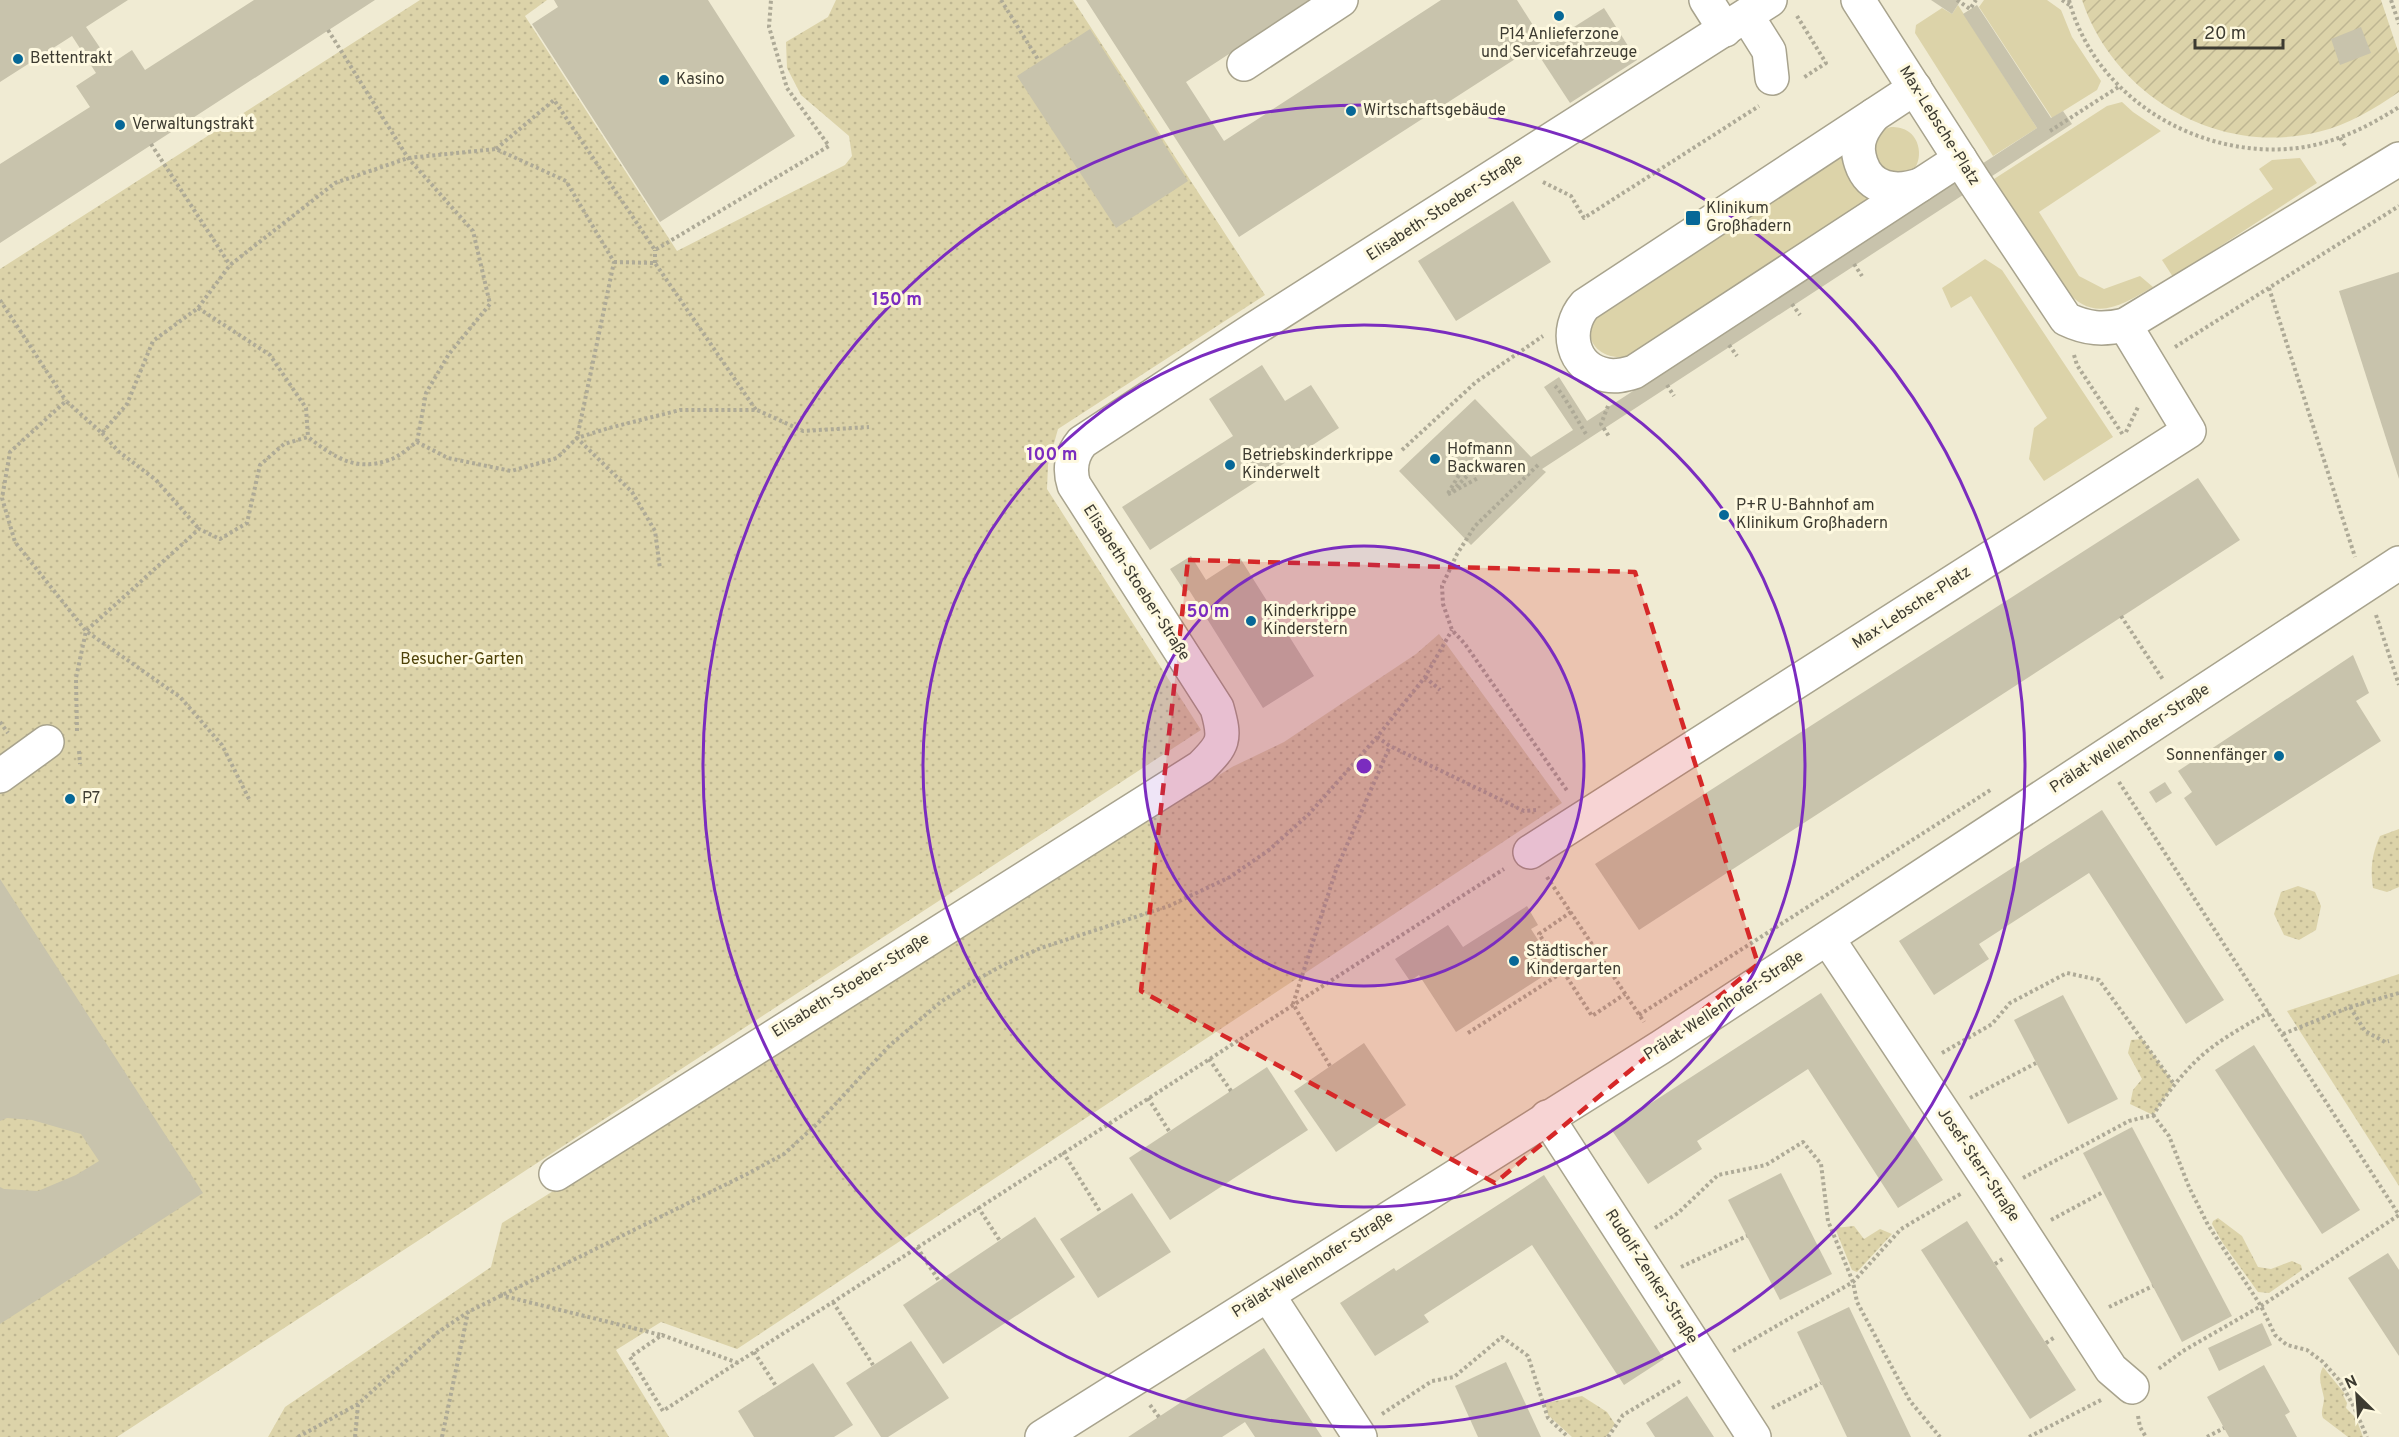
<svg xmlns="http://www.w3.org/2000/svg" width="2399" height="1437" font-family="Overpass,sans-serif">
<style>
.grass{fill:#dcd3a9}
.park{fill:url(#park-dots)}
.garden{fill:url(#garden-furrows)}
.building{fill:#c8c3ac}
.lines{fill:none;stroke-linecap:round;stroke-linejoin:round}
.minor-casing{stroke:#a8a38d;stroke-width:36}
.path{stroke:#aeaa97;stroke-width:4;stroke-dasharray:3 3;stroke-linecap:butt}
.minor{stroke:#fff;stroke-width:33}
.marked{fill:#d62828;fill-opacity:0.2;stroke:#d62828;stroke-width:4.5;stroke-dasharray:12 8;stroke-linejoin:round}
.ring{fill:none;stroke:#7b2cbf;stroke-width:3}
.poi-dot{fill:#076897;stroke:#fef9e0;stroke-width:2}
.labels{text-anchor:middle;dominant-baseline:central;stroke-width:6;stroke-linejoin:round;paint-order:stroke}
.poi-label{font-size:16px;fill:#3d3b31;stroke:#fef9e0;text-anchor:start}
.street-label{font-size:16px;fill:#3d3b31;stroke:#fef9e0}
.park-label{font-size:16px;fill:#4d4107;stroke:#fef9e0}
.centre{fill:#7b2cbf;stroke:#fef9e0;stroke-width:3}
.ring-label{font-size:18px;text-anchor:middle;font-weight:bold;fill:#7b2cbf;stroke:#fef9e0;stroke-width:6;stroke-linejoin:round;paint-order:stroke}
</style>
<defs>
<pattern id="park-dots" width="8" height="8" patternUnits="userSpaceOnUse" patternTransform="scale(1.5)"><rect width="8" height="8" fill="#dcd3a9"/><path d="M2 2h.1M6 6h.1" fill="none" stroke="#beb692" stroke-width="1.8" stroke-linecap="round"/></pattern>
<pattern id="garden-furrows" width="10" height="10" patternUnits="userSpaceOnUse" patternTransform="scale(1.5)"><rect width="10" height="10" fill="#dcd3a9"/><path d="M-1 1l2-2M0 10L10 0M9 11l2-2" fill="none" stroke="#beb692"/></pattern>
</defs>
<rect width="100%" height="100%" fill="#f0ebd3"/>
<g class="grass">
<polygon points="1984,0 2047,0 2061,10 2072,37 2101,81 2097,90 2052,118 1979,7"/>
<polygon points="1958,5 2037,128 1993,156 1915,33 1916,25 1942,8 1952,14"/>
<path d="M2122,102L2133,112L2161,131L2039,212L2079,276L2104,289L2140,276L2153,287C2120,306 2093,324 2064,288L1994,179L2107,106Z"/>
<path d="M1891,127C1897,127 1904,128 1909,132C1923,142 1923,169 1905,176C1900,178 1892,177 1886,178L1869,146L1881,130Z"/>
<path d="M1849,152L1876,195L1626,357C1597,360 1577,335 1601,312Z"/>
<polygon points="2300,158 2317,183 2173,277 2162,260 2273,189 2259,169 2272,160"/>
<polygon points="1985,259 2002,270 2113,437 2044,481 2029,459 2034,428 2047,418 1971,296 1951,308 1942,288"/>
</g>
<g class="park">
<polygon points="420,0 547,0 525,16 677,251 845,165 852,156 849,136 801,95 787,68 786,42 828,17 836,0 1073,0 1265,295 1058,429 1048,465 1047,489 1201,730 117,1437 0,1437 0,269"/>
<polygon points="1439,634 1562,803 737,1349 661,1322 616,1350 669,1437 268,1437 285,1407 491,1267 502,1223 1232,767 1284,742 1416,654"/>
<path d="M2399,829V887L2387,892L2373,888C2370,868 2372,854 2380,836Z"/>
<polygon points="2298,886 2315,892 2321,906 2316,930 2299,940 2284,935 2274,914 2281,892"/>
<polygon points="2399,974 2399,1186 2287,1011"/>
<polygon points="2142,1039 2174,1084 2153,1115 2130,1104 2133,1090 2142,1079 2128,1053 2131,1040"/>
<polygon points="2218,1218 2242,1236 2258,1267 2271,1269 2292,1261 2301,1265 2302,1270 2269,1293 2258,1292 2222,1242 2212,1224 2213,1221"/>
<polygon points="1854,1226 1864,1239 1880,1229 1892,1234 1857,1272 1852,1270 1835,1228"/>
<path d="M2323,1367L2345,1394L2343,1395L2347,1403L2346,1408L2356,1418L2363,1437H2348L2323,1418C2320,1411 2324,1406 2324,1398C2322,1387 2317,1377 2323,1367Z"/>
<polygon points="1582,1396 1607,1412 1615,1424 1606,1437 1572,1437 1548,1415 1545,1403"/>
</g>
<path class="garden" d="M2082,0H2381L2399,54V92C2374,109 2348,125 2318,132C2218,157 2114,96 2082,0Z"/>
<g class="building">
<polygon points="0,0 128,0 86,27 111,64 132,50 145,70 254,0 375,0 0,243 0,164 90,107 76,86 96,73 72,36 0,82"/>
<polygon points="554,0 708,0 795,136 660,222 532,24 558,7"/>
<polygon points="1086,0 1312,0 1186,82 1224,141 1441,0 1517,0 1543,41 1239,237"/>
<polygon points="1931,0 1961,0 1952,14"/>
<polygon points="1977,5 2051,118 2063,111 2072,124 1542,469 1546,472 1471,545 1399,471 1475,399 1531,457 1573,430 1544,387 1559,377 1587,421 2037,128 1963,14"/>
<polygon points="1604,8 1637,60 1570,103 1536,51"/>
<polygon points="2361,27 2371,53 2340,65 2331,39"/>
<polygon points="1090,29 1188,181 1116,228 1017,76"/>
<polygon points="1513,201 1551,262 1456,321 1418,261"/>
<polygon points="2399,272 2399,479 2339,291"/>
<polygon points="1262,365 1285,401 1311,385 1339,428 1150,550 1122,507 1233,436 1209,399"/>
<polygon points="2198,478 2240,540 1639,930 1595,864"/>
<polygon points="1191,556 1206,580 1240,558 1314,676 1263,708 1189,590 1185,592 1170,569"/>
<polygon points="2353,655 2369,693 2356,701 2381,741 2216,846 2184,798 2192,792 2178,771"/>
<polygon points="2165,782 2172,793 2156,803 2149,792"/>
<polygon points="2102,810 2224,1000 2186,1024 2089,873 1979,944 1989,959 1934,995 1899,941"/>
<polygon points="0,879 203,1193 0,1324 0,1187 4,1189 38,1191 76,1175 99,1161 81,1134 32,1120 7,1118 0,1121"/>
<polygon points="1527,906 1538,925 1531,929 1556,968 1456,1032 1419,975 1410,981 1395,959 1448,925 1463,947"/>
<polygon points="1821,993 1943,1180 1898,1208 1808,1069 1697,1141 1702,1149 1648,1184 1611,1129"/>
<polygon points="2063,995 2118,1099 2068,1124 2014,1020"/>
<polygon points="1364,1043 1406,1105 1336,1152 1294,1091"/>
<polygon points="2254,1045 2360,1210 2322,1234 2215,1070"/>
<polygon points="1267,1067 1308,1130 1170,1220 1129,1158"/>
<polygon points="2132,1127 2232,1316 2182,1342 2083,1153"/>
<polygon points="1781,1173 1832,1274 1780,1300 1728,1200"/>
<polygon points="1544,1175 1664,1359 1624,1385 1532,1245 1424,1315 1429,1322 1375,1356 1340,1303 1394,1268 1396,1271"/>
<polygon points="1132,1193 1171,1252 1098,1298 1060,1239"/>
<polygon points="1035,1217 1075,1277 943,1364 903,1305"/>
<polygon points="1967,1221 2076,1390 2030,1419 1921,1250"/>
<polygon points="2388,1253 2399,1270 2399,1356 2348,1278"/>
<polygon points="1849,1307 1911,1437 1847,1437 1797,1332"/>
<polygon points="2262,1323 2272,1345 2219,1371 2208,1348"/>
<polygon points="911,1341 949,1398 888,1437 881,1437 846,1383"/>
<polygon points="1264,1348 1322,1437 1255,1437 1245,1422 1222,1437 1128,1437"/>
<polygon points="1506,1362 1541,1437 1478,1437 1455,1386"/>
<polygon points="813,1363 853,1425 834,1437 754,1437 738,1411"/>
<polygon points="2264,1365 2290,1412 2285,1415 2297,1437 2229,1437 2207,1397"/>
<polygon points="1687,1396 1714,1437 1655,1437 1646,1423"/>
</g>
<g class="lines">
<defs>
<g id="minor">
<polyline points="1706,0 1725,30"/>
<path d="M1858,0L1974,181L2066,319C2087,329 2103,330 2125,325L2399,159"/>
<polyline points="1747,16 1769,51 1772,78"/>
<polyline points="1244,64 1341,0"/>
<path d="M1915,88L1585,305C1564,329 1571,368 1606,375C1616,377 1624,375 1634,372L1960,159"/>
<path d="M1874,115C1869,121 1864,127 1861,135C1857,144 1858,154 1861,163C1870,190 1896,193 1920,185"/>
<polyline points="0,776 47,742"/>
<polyline points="1530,852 2189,431 2125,325"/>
<polyline points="1828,939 1997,1193 2111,1369 2132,1387"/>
<polyline points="1547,1117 1754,1437"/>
<path d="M556,1174L1201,767C1224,744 1226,740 1217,708L1074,485C1069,470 1071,455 1082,442L1254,329L1770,0"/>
<polyline points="1268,1295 1360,1437"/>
<polyline points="1042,1437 1661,1047 2399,563"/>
</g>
</defs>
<use href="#minor" class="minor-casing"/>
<g class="path">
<polyline points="1001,0 1039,61"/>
<polyline points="1957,0 1970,9 1976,0"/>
<polyline points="2062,0 2071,6"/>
<path d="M2069,0C2095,99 2200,160 2298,148C2335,143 2368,127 2399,107"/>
<polyline points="2391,0 2399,24"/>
<polyline points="1797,16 1826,63 1803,78"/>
<polyline points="328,30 408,158 473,231 490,304 449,354 426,393 417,442"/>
<polyline points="2050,131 2120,86"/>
<polyline points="2340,138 2346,147"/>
<polyline points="151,144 230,265"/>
<polyline points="496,149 554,100 655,250 829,146 787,88 769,27 771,0"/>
<polyline points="1543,182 1571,196 1584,218 1759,106"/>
<polyline points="614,262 655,263 756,410"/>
<polyline points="655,263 655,250"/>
<polyline points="1854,264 1862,276"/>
<polyline points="2269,288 2355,557"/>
<polyline points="0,300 66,401"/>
<polyline points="1792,304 1800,315"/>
<polyline points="198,308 270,355 306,408 308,437"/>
<polyline points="1729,345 1737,356"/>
<polyline points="2175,347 2399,206"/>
<polyline points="2074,355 2077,365 2123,435"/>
<polyline points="1667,385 1674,396"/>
<path d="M1555,386C1563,393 1579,423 1586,434"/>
<polyline points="1608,406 1601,424 1610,438"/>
<polyline points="2126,432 2138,407"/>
<polyline points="102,433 118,451 156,480 199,529"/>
<polyline points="1402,450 1476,382 1543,336"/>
<polyline points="1465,465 1447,495 1478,478"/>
<polyline points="1538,465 1475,526 1457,554 1442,586 1443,604 1452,630 1465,644 1568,792"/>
<polyline points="1452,491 1471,472"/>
<polyline points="2376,615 2399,685"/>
<polyline points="2121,616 2164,681"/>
<polyline points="1425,677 1440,690"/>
<polyline points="0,722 8,733"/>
<path d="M77,731L76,678L86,631L199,529L220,539L247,523L260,465L284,444L308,437C334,457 355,472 389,460C399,457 408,448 417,442L448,458L511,471L557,458L577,438L609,428L680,410H757L803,431L869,427"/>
<polyline points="1377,737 1390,746 1524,811 1536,810"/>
<polyline points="79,751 80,764"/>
<polyline points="2119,782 2399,1215 2261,1306 2183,1351 2157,1370"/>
<polyline points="249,799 222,745 180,697 86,631 15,542 2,498 10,452 66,401 102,433 127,404 153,341 198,308 230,265 335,183 408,158 496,149 566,181 614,262 577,438 632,492 655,531 660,569"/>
<polyline points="1547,877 1644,1022"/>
<polyline points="1571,912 1539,934 1592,1016 1625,994"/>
<polyline points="2350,1007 2365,1031 2385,1042 2389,1041"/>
<polyline points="1639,1015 1992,789"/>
<polyline points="1468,1033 1563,972"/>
<polyline points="2283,1034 2350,1007 2399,993"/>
<polyline points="1942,1053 1992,1024 2010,1003 2067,973 2099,980 2174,1084"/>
<polyline points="1209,1059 1231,1091"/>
<polyline points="1330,1066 1293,1004 1336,870 1390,746"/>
<polyline points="1148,1098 1169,1131"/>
<polyline points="1970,1098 2036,1063"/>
<polyline points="2153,1115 2169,1136 2189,1187 2208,1225 2261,1306 2275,1335 2287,1345 2307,1350 2323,1362 2339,1380 2353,1405 2367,1437"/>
<polyline points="1063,1152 1101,1213"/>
<path d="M2023,1178L2129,1121L2153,1115C2166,1095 2180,1076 2198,1059C2218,1040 2245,1026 2269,1012"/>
<polyline points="978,1207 1000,1241"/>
<polyline points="2051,1220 2103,1192"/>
<polyline points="1655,1228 1678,1213 1718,1175 1766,1165 1803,1142 1821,1164 1828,1221 1853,1282 1857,1302 1910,1401 1940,1437"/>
<polyline points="917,1247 939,1281"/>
<polyline points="1995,1264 2004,1258"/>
<polyline points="1681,1267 1747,1236"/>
<polyline points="500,1295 661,1335"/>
<polyline points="833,1302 873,1365"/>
<polyline points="2109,1307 2153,1286"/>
<polyline points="2046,1343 2055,1337"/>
<polyline points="1733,1351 1853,1282 1901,1229 1962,1193"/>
<polyline points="754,1352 776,1386"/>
<path d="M738,1363L662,1335L630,1357L663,1411C719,1374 776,1338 833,1302L1504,869"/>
<polyline points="1150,1405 1159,1417"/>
<polyline points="1772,1408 1821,1383"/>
<polyline points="1382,1414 1432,1381 1454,1377 1502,1337 1528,1356 1548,1418 1568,1437"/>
<polyline points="2138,1416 2140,1427 2146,1437"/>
<polyline points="298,1437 358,1404 437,1333 468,1312 747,1174 784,1154 818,1123 889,1046 942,1001 974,981 1007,963 1041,948 1169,906 1230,877 1269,850 1309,814 1377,737 1425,677 1452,630"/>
<polyline points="355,1437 358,1405"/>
<polyline points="442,1437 468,1312"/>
<polyline points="1608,1437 1623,1415 1682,1380"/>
<polyline points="2029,1437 2101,1400"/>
<polyline points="2207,1437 2224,1428"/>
</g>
<use href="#minor" class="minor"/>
</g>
<path class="marked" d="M1188,560L1635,572L1758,964L1495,1183L1141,991Z"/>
<circle cx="1364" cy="766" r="220" fill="#7b2cbf" fill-opacity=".12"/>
<g class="ring">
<circle cx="1364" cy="766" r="220"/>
<circle cx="1364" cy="766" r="441"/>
<circle cx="1364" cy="766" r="661"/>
</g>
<g class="poi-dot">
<circle cx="1559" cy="16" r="6"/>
<circle cx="18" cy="59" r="6"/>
<circle cx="664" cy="80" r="6"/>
<circle cx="1351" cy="111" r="6"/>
<circle cx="120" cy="125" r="6"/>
<rect x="1685" y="210" width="16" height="16" rx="3"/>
<circle cx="1435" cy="459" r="6"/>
<circle cx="1230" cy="465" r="6"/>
<circle cx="1724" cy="515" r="6"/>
<circle cx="1251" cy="621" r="6"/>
<circle cx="2279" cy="756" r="6"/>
<circle cx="70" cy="799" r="6"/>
<circle cx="1514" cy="961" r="6"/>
</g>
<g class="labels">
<g class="poi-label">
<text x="1559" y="35" text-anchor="middle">P14 Anlieferzone<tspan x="1559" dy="18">und Servicefahrzeuge</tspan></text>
<text x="30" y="59">Bettentrakt</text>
<text x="676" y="80">Kasino</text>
<text x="1363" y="111">Wirtschaftsgebäude</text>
<text x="132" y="125">Verwaltungstrakt</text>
<text x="1706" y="209">Klinikum<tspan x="1706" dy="18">Großhadern</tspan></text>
<text x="1447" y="450">Hofmann<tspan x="1447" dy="18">Backwaren</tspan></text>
<text x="1242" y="456">Betriebskinderkrippe<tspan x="1242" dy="18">Kinderwelt</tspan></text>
<text x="1736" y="506">P+R U-Bahnhof am<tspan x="1736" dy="18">Klinikum Großhadern</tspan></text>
<text x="1263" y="612">Kinderkrippe<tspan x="1263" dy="18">Kinderstern</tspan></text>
<text x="2267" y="756" text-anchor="end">Sonnenfänger</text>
<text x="82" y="799">P7</text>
<text x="1526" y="952">Städtischer<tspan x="1526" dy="18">Kindergarten</tspan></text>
</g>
<g class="street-label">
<text transform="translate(1939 126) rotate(58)">Max-Lebsche-Platz</text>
<text transform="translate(1445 208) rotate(-33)">Elisabeth-Stoeber-Straße</text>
<text transform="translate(1136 583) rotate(57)">Elisabeth-Stoeber-Straße</text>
<text transform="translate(1912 608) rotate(-33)">Max-Lebsche-Platz</text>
<text transform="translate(2130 739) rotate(-33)">Prälat-Wellenhofer-Straße</text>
<text transform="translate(851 986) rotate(-32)">Elisabeth-Stoeber-Straße</text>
<text transform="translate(1724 1006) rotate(-33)">Prälat-Wellenhofer-Straße</text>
<text transform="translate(1978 1165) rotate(56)">Josef-Sterr-Straße</text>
<text transform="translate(1313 1265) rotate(-32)">Prälat-Wellenhofer-Straße</text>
<text transform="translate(1651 1277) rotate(57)">Rudolf-Zenker-Straße</text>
</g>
<g class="park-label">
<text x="462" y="660">Besucher-Garten</text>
</g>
</g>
<circle cx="1364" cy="766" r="9" class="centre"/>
<g class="ring-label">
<text x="897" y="305">150 m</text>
<text x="1052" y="460">100 m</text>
<text x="1208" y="617">50 m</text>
</g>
<g transform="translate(2357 1395) rotate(335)" stroke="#fef9e0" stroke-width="4.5" paint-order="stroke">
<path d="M0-4.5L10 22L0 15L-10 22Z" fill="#3d3b31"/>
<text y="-9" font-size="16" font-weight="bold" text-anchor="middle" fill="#3d3b31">N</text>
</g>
<path d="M2195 39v9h88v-9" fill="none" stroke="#3d3b31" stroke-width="3"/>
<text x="2204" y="39" font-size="18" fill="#3d3b31" stroke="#fef9e0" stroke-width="4.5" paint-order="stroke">20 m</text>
</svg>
